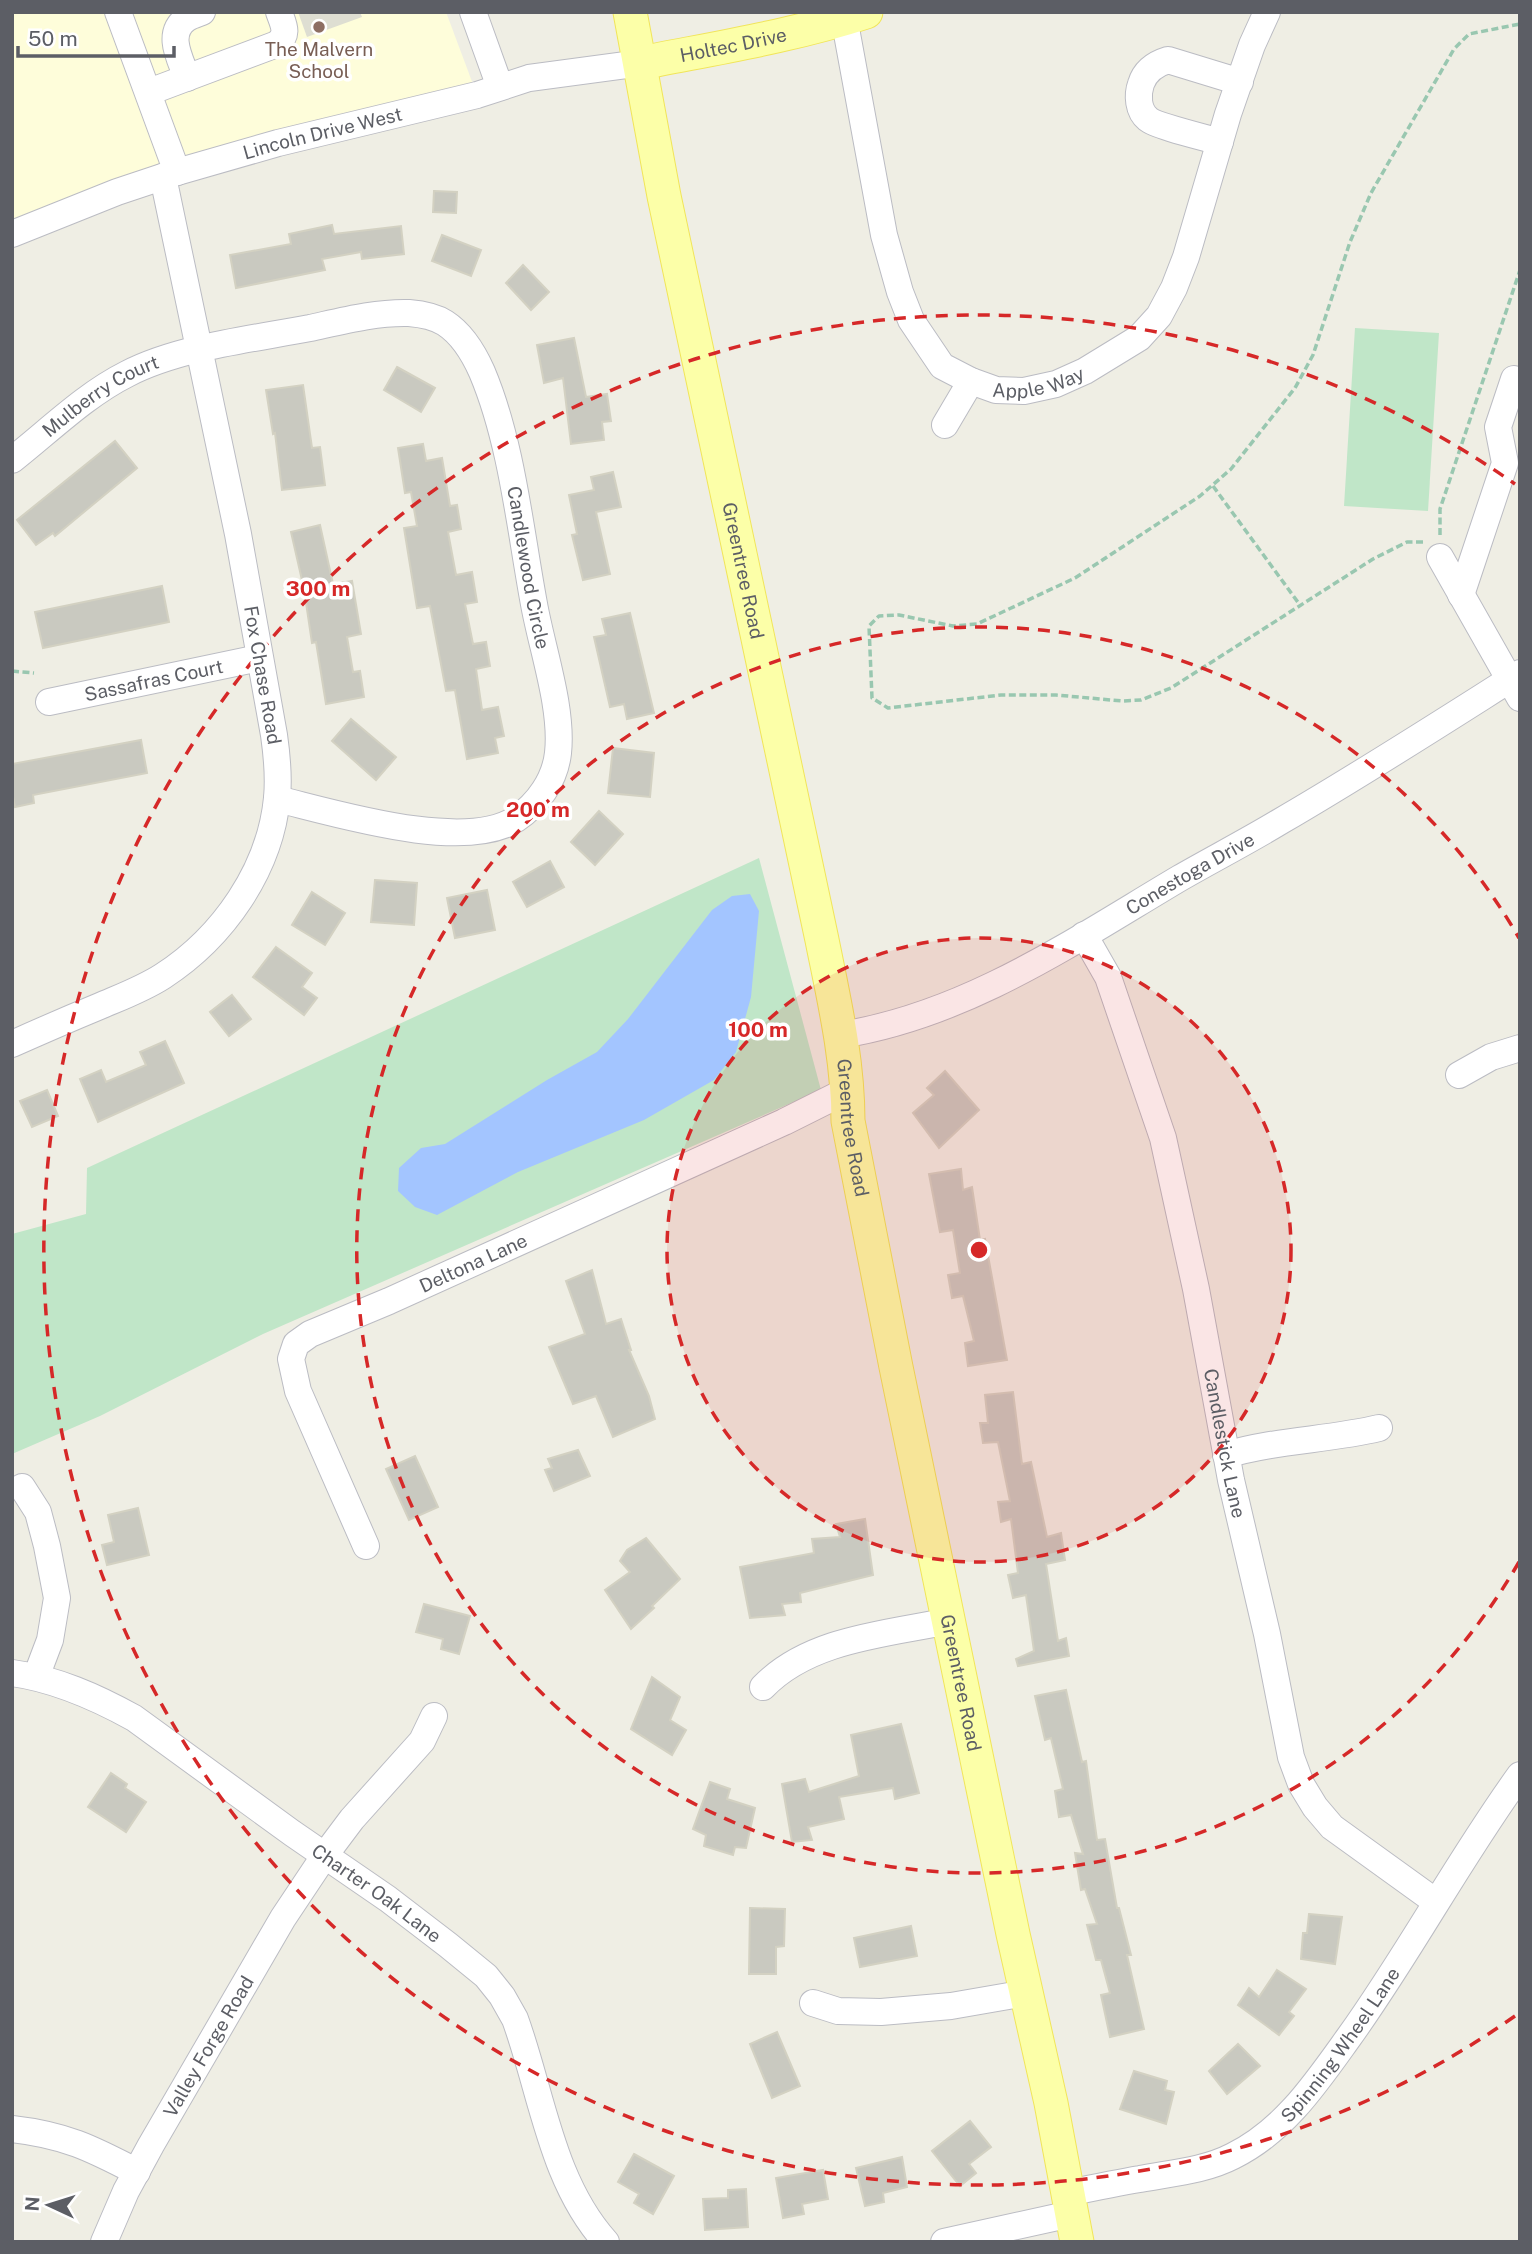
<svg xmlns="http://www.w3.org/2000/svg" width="1532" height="2254" font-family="'Public Sans',sans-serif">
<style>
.commercial{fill:#fefdda}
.education{fill:#deded2}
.green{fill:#c0e6c8}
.water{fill:#a3c5ff}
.building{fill:#c9c9c0;stroke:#d3d1c2;stroke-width:2}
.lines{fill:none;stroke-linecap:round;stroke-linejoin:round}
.minor-casing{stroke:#bbbcc3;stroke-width:28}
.major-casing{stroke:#f1e55a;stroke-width:35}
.path{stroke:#99c7b0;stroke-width:3.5;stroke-dasharray:7 3.5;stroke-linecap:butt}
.minor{stroke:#fff;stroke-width:26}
.major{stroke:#fcffa8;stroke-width:33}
.ring{fill:none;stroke:#d62828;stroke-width:3.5;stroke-dasharray:12 9}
.education-dot{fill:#8d6e63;stroke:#fff;stroke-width:2.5}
.labels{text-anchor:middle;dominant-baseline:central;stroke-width:7;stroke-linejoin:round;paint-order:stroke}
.street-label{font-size:19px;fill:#5c5e65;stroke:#fff}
.education-label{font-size:19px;fill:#785e54;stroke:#fff}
.centre{fill:#d62828;stroke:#fff;stroke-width:3.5}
.ring-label{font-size:21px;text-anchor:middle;font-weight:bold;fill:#d62828;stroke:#fff;stroke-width:7;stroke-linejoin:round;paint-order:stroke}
</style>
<rect width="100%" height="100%" fill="#efeee4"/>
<polygon class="commercial" points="12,12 446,12 477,95 12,234"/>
<polygon class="education" points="298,12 360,12 362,17 307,37"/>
<g class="green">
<polygon points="1355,328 1439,333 1428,511 1344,506"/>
<polygon points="759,858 821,1090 263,1334 100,1416 12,1454 12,1234 86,1214 87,1168"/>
</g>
<polygon class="water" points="750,894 759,911 751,997 736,1052 714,1080 644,1120 518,1172 437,1215 415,1207 398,1191 399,1168 421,1148 445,1144 547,1080 597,1052 628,1019 712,910 732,896"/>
<g class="building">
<polygon points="434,191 457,192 456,213 433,212"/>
<polygon points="332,225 334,234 401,226 404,254 362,259 361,252 322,259 325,270 236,288 230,255 291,244 289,234"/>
<polygon points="442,235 481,250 471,276 432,261"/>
<polygon points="523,265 549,292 531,310 506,283"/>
<polygon points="574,338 586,397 607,394 611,421 602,422 604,440 571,444 563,378 544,383 537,345"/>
<polygon points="397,367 435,388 421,412 384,390"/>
<polygon points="303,385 312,448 320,447 325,485 282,490 275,433 273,434 266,390"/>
<polygon points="115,441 137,468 55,536 53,533 36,545 17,520"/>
<polygon points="423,444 426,461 442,458 450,506 457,505 461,529 448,532 456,575 472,572 477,602 465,604 473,644 486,642 490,666 476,669 482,710 498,707 504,736 495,738 498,753 467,759 455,690 446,691 430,606 417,608 404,528 417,526 411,492 405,493 398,448"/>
<polygon points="613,472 621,507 596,512 610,574 583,580 572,535 577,534 569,495 594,490 591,477"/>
<polygon points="320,525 333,584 352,581 361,634 347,637 353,672 360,671 364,697 326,704 316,642 312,643 304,589 291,532"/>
<polygon points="162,586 169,622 43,648 35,612"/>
<polygon points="630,613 654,713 627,719 624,704 610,707 594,637 606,635 602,619"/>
<polygon points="351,719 396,757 376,780 332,741"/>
<polygon points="141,740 147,773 33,795 34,803 15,807 12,792 12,764"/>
<polygon points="613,748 654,753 650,797 608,793"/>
<polygon points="599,811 623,834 595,865 571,842"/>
<polygon points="550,861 564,887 527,907 513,882"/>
<polygon points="375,880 417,883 414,925 371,922"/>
<polygon points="487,890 495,930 455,938 447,898"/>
<polygon points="312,892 345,913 325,945 292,925"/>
<polygon points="276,947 312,973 302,987 317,998 304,1015 253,977"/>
<polygon points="232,995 251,1019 229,1036 210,1012"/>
<polygon points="165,1041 184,1083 98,1122 80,1079 101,1070 106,1082 146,1065 140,1052"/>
<polygon points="945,1071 979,1110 939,1148 913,1113 934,1095 927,1088"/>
<polygon points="47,1090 58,1116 32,1127 20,1101"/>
<polygon points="961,1169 963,1190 972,1187 980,1240 985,1239 1007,1360 968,1366 965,1343 974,1341 963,1296 952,1298 948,1275 960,1273 953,1230 940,1232 929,1174"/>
<polygon points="592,1270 606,1324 621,1319 631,1350 629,1350 649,1396 655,1419 613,1437 596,1396 573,1404 549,1347 585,1334 566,1281"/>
<polygon points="1013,1392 1022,1464 1031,1462 1047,1537 1061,1533 1065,1560 1046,1564 1058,1641 1066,1638 1069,1656 1018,1666 1016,1659 1034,1651 1026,1595 1013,1598 1008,1575 1018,1573 1011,1519 1001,1522 998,1502 1010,1501 998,1442 983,1443 980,1423 988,1423 985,1395"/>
<polygon points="578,1450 590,1476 554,1491 545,1470 552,1468 548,1459"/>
<polygon points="415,1456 438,1507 409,1520 386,1469"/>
<polygon points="138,1508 149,1555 107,1565 102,1545 114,1542 108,1515"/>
<polygon points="865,1519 873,1575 800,1593 801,1602 782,1604 785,1615 750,1618 740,1567 814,1553 812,1539 840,1537 836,1524"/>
<polygon points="646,1538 680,1579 652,1606 654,1608 631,1629 605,1590 630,1572 620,1561 627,1550"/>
<polygon points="424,1604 470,1616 459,1654 441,1649 443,1639 416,1632"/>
<polygon points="652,1677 680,1697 670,1720 686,1730 672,1755 631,1729"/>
<polygon points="1066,1690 1082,1762 1086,1761 1097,1840 1105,1839 1117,1908 1119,1908 1131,1955 1127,1955 1144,2029 1110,2037 1101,1995 1110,1993 1101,1960 1096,1960 1087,1925 1097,1924 1085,1889 1081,1890 1075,1853 1083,1854 1071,1815 1059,1817 1055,1791 1063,1789 1051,1738 1045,1740 1035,1696"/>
<polygon points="901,1724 919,1793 895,1799 893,1788 839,1797 844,1819 808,1827 812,1840 792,1842 782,1784 805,1779 809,1792 859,1776 851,1735"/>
<polygon points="111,1773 127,1784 125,1788 146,1802 126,1832 88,1807"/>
<polygon points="710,1782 730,1789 727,1799 755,1808 746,1848 735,1847 733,1855 704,1846 706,1835 693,1829"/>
<polygon points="750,1908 785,1909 784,1946 776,1947 776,1974 749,1974"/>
<polygon points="1309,1914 1342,1917 1335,1964 1301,1959 1303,1933 1307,1933"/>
<polygon points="911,1926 917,1956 860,1967 854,1938"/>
<polygon points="1277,1970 1306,1989 1289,2012 1294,2016 1279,2035 1238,2005 1249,1988 1259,1997"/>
<polygon points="777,2032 800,2086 772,2098 750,2044"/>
<polygon points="1238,2044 1260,2066 1227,2094 1209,2071"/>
<polygon points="1134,2071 1167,2081 1165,2090 1174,2092 1166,2124 1120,2109"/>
<polygon points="970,2121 991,2147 969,2164 976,2173 960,2186 932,2151"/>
<polygon points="634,2154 674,2176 653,2214 634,2203 639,2194 618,2182"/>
<polygon points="902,2157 907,2187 883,2193 884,2202 865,2206 856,2168"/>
<polygon points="823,2170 828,2199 802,2204 804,2214 783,2218 776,2178"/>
<polygon points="746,2189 748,2227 705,2230 703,2199 728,2198 728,2190"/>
</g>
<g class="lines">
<defs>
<g id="minor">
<polyline points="118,12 177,172"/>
<polyline points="473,12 500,87"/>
<path id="s1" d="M843,12L884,235L900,292L911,320L942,366L971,381L996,390L1024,391L1056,384L1085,371L1139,338L1159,316L1174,288L1186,257L1228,114L1252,45L1267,12"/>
<path d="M187,78C181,60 165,34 186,19C190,16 197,14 202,12"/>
<path d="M149,92L277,44C289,34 284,26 279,12"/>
<path d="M1220,142C1207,138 1156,126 1148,119C1138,111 1137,95 1141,84C1145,71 1155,64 1168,60L1240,82"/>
<path id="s2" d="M12,234L117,192L177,172L278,143L477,95L529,78L641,63"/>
<polyline points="945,425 971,381"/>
<path id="s3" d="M12,460C49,431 85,395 127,374C179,347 253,339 310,328C342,321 376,312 409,313C421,314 434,316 445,323C462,334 474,354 482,372C512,443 520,529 534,604C542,649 563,708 558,753C555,780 538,804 516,819C464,853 335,813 277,799"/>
<polyline points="1440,557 1520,698"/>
<polyline points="1461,595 1505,463 1498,427 1514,379"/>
<path id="s4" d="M49,702L259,658"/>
<path id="s5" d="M1084,935L1108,977L1163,1138L1196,1289L1231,1480L1267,1634L1291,1757L1301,1784L1315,1807L1332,1827L1436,1902"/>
<path id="s6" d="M841,1035C967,1015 1072,942 1180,878C1213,859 1248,841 1281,821C1362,774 1441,723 1520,673"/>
<path d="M12,1044C41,1031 71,1018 100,1006C121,997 143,989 163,976C223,937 270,870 277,798C279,777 277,756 274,735L238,534L163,177"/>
<polyline points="1459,1075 1491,1057 1520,1048"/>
<path d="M1226,1455C1276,1440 1329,1440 1379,1428"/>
<polyline points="22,1487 38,1512 47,1546 57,1598 50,1640 36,1677"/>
<path id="s7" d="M366,1546L298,1391L291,1359L296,1344L310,1334L389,1301L784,1122L848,1090"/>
<path id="s8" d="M12,1673C56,1679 96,1697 134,1718L292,1833L388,1899L448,1945L486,1976L502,1996L515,2019C542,2093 551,2181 606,2242"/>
<path d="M763,1687C809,1639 886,1634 949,1621"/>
<polyline points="813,2003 838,2011 881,2012 951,2006 1026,1993"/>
<path d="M12,2129C65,2135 91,2148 137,2172"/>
<path id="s9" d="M1068,2193C1092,2188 1116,2183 1140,2179C1171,2173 1204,2171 1233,2156C1285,2130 1316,2083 1349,2037C1410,1952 1459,1859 1520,1775"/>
<path id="s10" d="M104,2242L126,2191L151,2145L283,1918L325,1855L352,1819L422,1741L434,1716"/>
<polyline points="944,2242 1071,2214"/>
</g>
<g id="major">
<path id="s11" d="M630,12L664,196L822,940C834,1000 848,1059 848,1121L896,1367L1013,1934L1051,2103L1077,2242"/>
<path id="s12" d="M641,63C716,48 793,36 866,12"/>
</g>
</defs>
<use href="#minor" class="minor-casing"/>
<use href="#major" class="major-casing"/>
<g class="path">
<polyline points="1213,486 1300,605"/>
<polyline points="1440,535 1440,509 1520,270"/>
<polyline points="1423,542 1407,542 1373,559 1171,688 1141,700 1122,701 1056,695 1001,695 888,708 872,698 869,626 879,616 899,615 953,626 977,624 1075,578 1200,496 1231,469 1295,388 1313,355 1350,242 1371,193 1454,49 1469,34 1520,24"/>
<polyline points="12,671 34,673"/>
</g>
<use href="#minor" class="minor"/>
<use href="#major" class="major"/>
</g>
<circle cx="979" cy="1250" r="312" fill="#d62828" fill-opacity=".12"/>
<g class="ring">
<circle cx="979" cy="1250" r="312"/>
<path d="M1519 1562A623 623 0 1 1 1519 938"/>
<path d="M1515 2016A935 935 0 1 1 1515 484"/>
</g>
<circle class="education-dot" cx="319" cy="27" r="7"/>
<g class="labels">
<g class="street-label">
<text stroke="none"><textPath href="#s12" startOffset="94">Holtec Drive</textPath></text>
<text stroke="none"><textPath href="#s2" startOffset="327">Lincoln Drive West</textPath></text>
<text stroke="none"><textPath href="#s1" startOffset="474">Apple Way</textPath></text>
<text stroke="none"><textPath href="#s3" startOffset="110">Mulberry Court</textPath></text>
<text stroke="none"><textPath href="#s3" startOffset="735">Candlewood Circle</textPath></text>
<text stroke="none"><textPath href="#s11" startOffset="570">Greentree Road</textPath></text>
<text transform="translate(263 675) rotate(80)">Fox Chase Road</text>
<text stroke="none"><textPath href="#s4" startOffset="107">Sassafras Court</textPath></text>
<text stroke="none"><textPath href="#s6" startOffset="387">Conestoga Drive</textPath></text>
<text stroke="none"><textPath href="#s11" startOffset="1138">Greentree Road</textPath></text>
<text stroke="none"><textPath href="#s7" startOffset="413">Deltona Lane</textPath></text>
<text stroke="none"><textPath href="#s5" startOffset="530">Candlestick Lane</textPath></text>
<text stroke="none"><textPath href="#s11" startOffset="1704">Greentree Road</textPath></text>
<text stroke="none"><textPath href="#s8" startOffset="430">Charter Oak Lane</textPath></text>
<text stroke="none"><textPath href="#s10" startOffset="222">Valley Forge Road</textPath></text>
<text stroke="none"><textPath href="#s9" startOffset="326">Spinning Wheel Lane</textPath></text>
</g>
<g class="education-label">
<text x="319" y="49">The Malvern<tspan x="319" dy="22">School</tspan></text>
</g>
</g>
<circle cx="979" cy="1250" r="10" class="centre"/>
<g class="ring-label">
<text x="318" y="596">300 m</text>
<text x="538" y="817">200 m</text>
<text x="758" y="1037">100 m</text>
</g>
<rect width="1532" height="2254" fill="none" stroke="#5c5e65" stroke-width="28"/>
<g transform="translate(49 2205) rotate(274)" stroke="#ffffff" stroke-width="5" paint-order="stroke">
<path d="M0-5L12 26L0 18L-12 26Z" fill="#5c5e65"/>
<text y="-10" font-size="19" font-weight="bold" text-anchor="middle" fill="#5c5e65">N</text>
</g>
<path d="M18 46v10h156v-10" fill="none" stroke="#5c5e65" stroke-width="3.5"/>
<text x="28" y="46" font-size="21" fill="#5c5e65" stroke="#ffffff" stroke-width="5" paint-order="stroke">50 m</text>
</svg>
